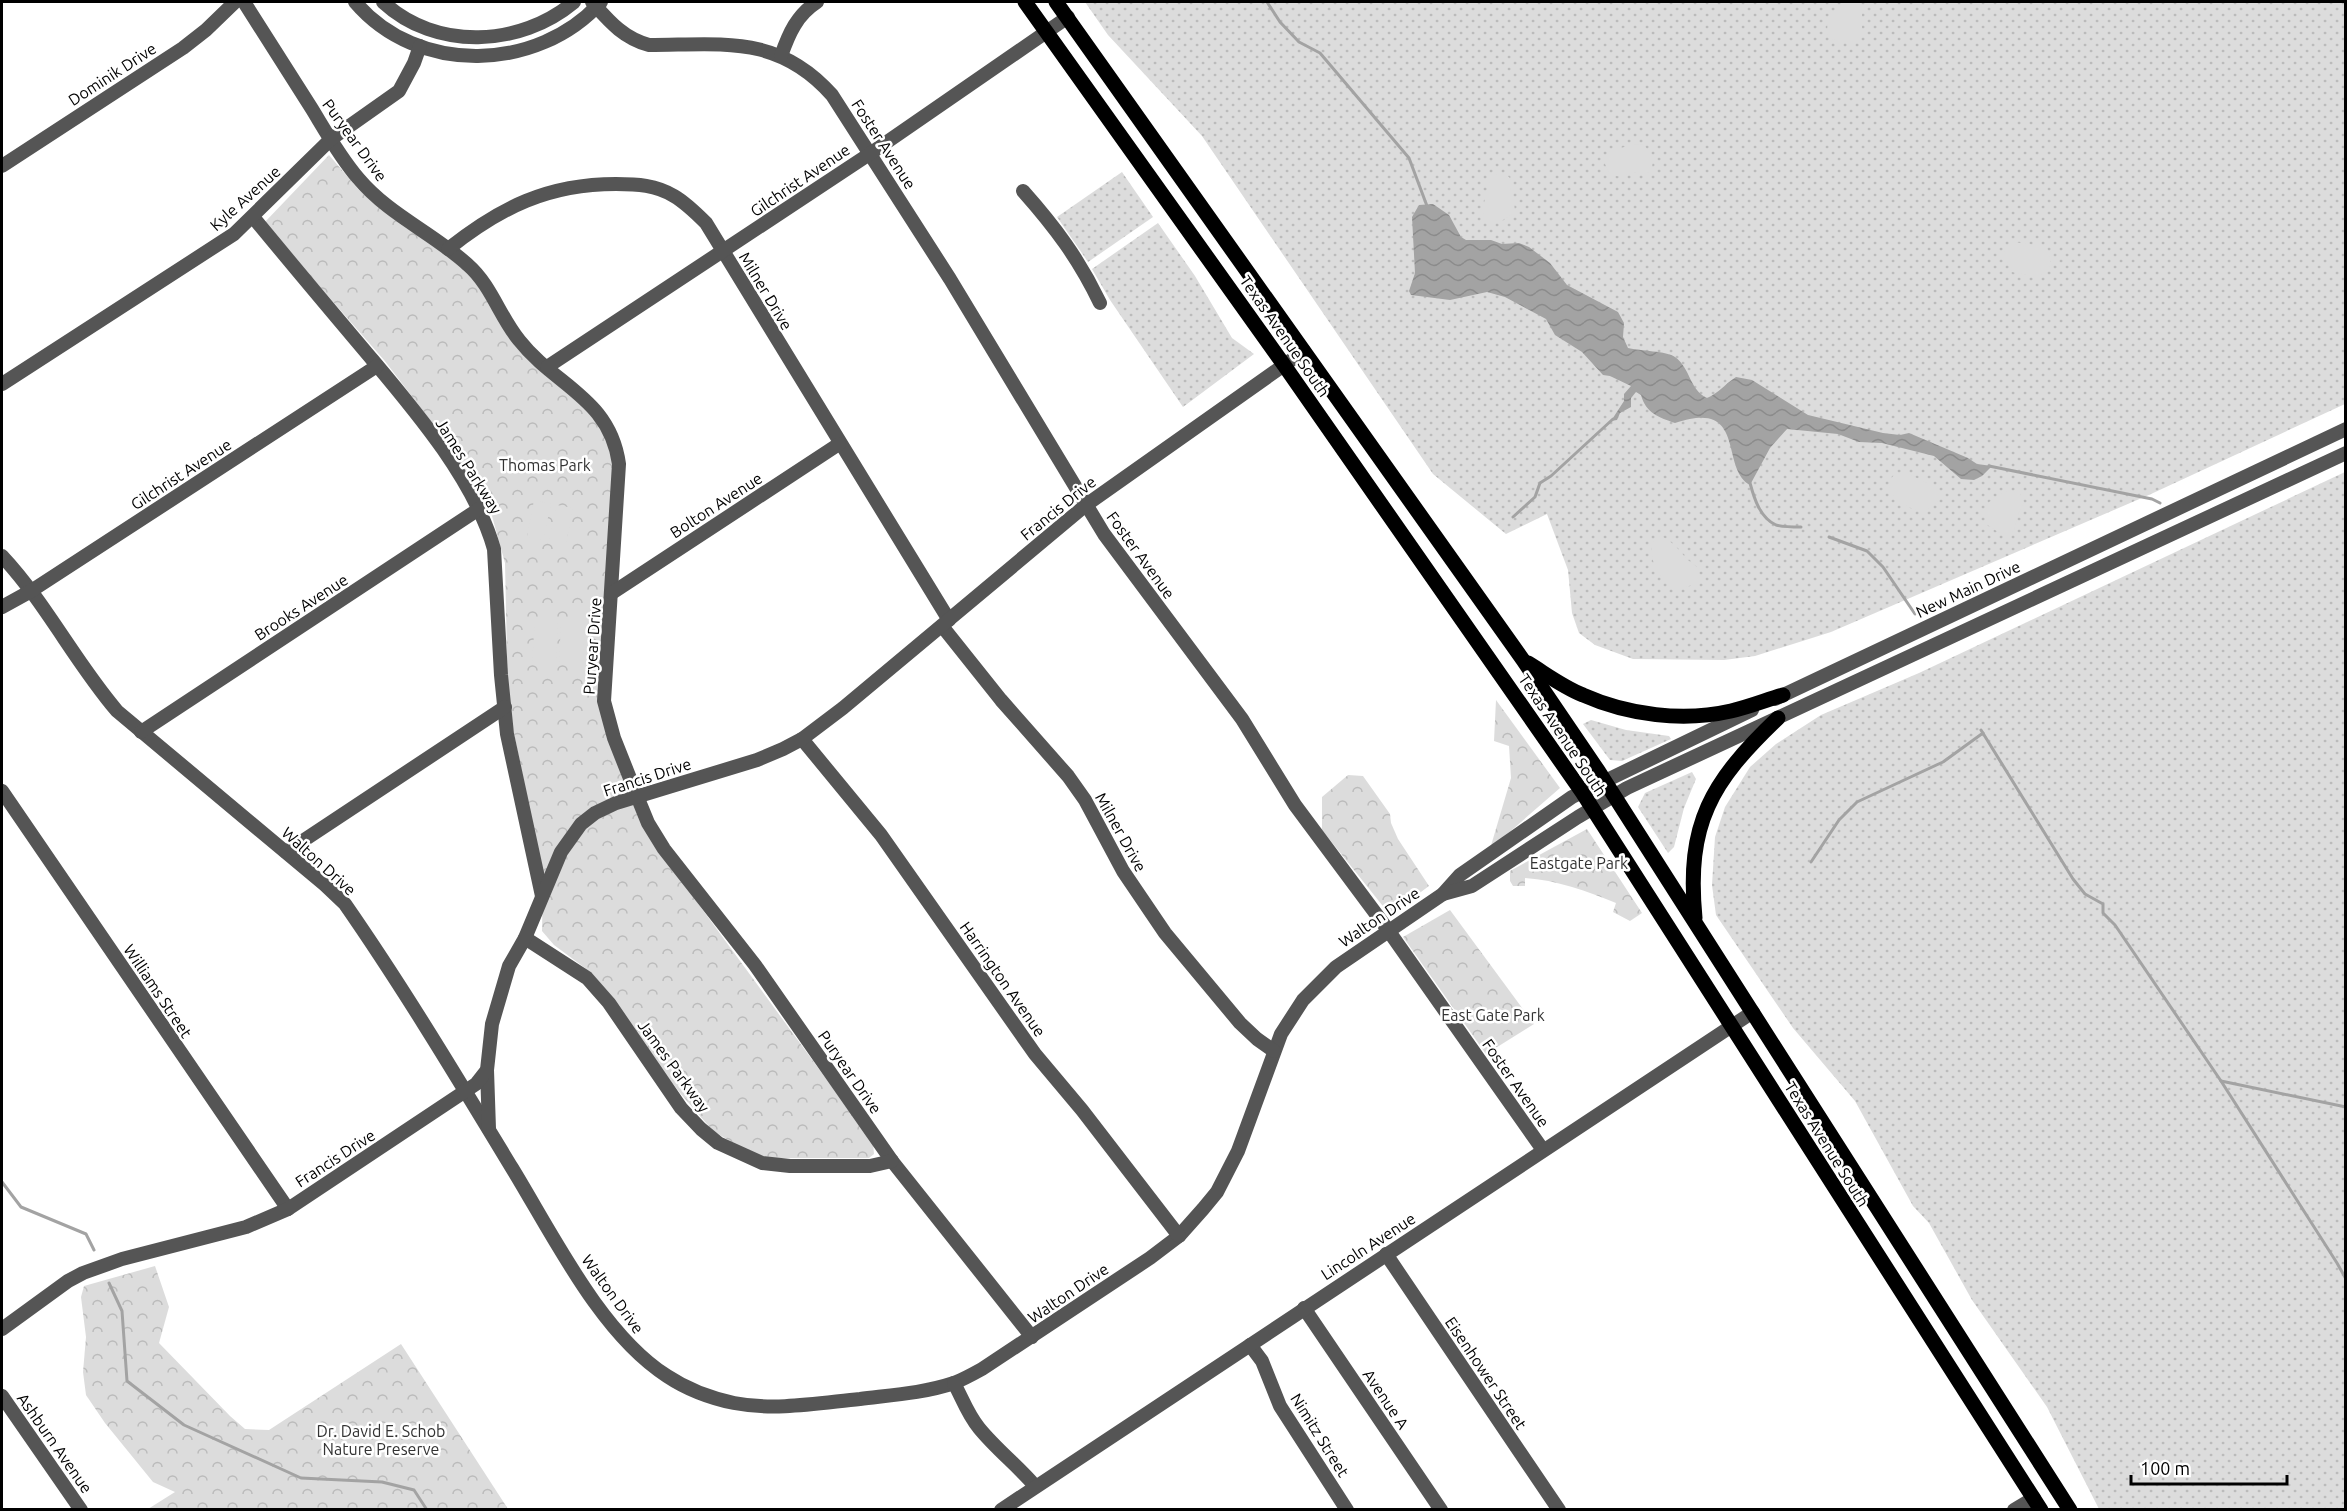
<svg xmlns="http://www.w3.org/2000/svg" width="2347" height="1511" font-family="Ubuntu,sans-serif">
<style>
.grass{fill:url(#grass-dots)}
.forest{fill:url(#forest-crowns)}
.garden{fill:#dcdcdc}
.water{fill:url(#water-waves)}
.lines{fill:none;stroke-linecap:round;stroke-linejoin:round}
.stream{stroke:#a3a3a3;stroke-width:3}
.minor{stroke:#555;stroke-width:14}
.major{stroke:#000;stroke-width:15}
.labels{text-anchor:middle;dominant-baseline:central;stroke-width:5;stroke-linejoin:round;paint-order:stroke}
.street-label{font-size:16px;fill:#000;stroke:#fff}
.park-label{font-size:16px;fill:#333;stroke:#fff}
</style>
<defs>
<pattern id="grass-dots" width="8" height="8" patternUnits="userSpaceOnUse" patternTransform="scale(1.5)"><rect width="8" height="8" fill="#dcdcdc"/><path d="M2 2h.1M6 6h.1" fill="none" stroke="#bbb" stroke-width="1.8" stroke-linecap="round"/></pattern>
<pattern id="forest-crowns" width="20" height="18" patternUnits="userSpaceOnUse" patternTransform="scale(1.5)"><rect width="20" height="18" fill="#dcdcdc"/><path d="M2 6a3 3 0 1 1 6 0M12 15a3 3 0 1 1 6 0" fill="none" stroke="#bbb"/></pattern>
<pattern id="water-waves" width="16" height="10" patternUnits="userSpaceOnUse" patternTransform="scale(1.5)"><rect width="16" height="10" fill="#a3a3a3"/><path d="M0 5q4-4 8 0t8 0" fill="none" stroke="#8b8b8b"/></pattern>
</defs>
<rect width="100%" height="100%" fill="#fff"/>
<g class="grass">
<polygon points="1085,2 2345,2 2345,404 2151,494 1831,632 1755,656 1724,660 1633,659 1595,645 1579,633 1572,613 1568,570 1547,514 1506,534 1433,474 1202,136 1108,35"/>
<polygon points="1122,172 1153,217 1088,262 1057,217"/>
<polygon points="1158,223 1195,276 1232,338 1254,354 1183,407 1110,300 1092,269"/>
<polygon points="2345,472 2345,1509 2099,1509 2047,1407 1972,1300 1929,1223 1913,1206 1855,1101 1793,1028 1716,915 1712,885 1715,837 1725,807 1750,767 1776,744 1821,715 1919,673"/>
<polygon points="1591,720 1626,730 1669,736 1671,739 1622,761 1610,760 1583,724"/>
<polygon points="1692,772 1696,779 1684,808 1674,847 1668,853 1638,807 1645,793"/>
</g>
<g class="forest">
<polygon points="329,155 359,190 468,271 535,362 600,420 618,451 599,696 656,846 873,1143 874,1154 869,1158 769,1158 749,1152 713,1131 680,1093 585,968 554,945 542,931 543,875 508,704 505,563 492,516 444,438 384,360 264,223"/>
<polygon points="1496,700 1560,788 1490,849 1511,778 1509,746 1494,741"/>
<polygon points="1348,775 1363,776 1390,814 1391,823 1398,839 1429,886 1390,915 1322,830 1322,797"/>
<path d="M1587,829L1642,913L1630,921L1613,912L1616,903C1586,891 1557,880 1525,878V886H1513L1510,881V871Z"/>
<polygon points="1450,910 1534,1024 1486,1054 1403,937"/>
<polygon points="155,1266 169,1307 159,1343 230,1416 245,1429 269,1430 401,1344 508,1509 148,1509 175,1492 153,1482 105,1423 86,1395 83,1372 86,1337 81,1297 84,1286"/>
</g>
<g class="garden">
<path d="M1845,2H1857L1862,6V33L1858,41L1839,43L1828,36C1825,20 1831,11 1845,2Z"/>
<path d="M1635,144L1644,145C1650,152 1655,161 1651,171C1644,176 1640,172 1632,173C1623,175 1618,179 1609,173L1605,164L1610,151Z"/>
<path d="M1501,174C1513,176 1511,181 1511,191C1511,206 1523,208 1503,220L1487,222L1482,211L1490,179L1494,175Z"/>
<polygon points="2014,242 2041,246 2047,249 2051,260 2048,271 2037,277 2012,272 2004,255 2006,246"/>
<path d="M1904,472L1936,487L1940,495C1933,524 1888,506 1889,481L1894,475Z"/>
<polygon points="2008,490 2020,493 2024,503 2019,512 2014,530 2009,533 2001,534 1986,524 1984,510 1989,502"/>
<polygon points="534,500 551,504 543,540 527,537"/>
<polygon points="557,505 573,508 566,544 549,541"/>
<path d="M1658,536C1669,537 1678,549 1685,557C1688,561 1693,563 1697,567L1698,579C1672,609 1637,553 1658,536Z"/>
<polygon points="535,621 558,623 556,662 532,661"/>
<polygon points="561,623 585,624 583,664 559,662"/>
</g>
<path class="water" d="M1433,204L1449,215L1461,237L1466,240H1491L1502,244L1519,243L1529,247L1550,263L1567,285L1618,312L1624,323L1623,337L1628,348C1640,351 1667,351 1675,357C1691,369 1689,389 1707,398C1719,393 1725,384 1736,377L1752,380L1808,415L1883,433L1900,435L1909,433L1968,458L1977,464L1992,466L1982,476L1974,480L1961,479L1934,456L1882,443L1859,442L1838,434L1787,429L1770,448L1750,485C1719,468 1748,398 1675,423C1658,417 1646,413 1641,395L1636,392L1631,398V407L1620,413L1617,420L1611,421L1624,401V394L1631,386L1610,376L1603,375L1582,352L1555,335L1546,319L1505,297L1487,292L1450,300L1411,295L1409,291L1415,273L1412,217L1419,205Z"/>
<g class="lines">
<g class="stream">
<polyline points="1267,2 1280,22 1299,42 1320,53 1409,158 1427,206"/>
<polyline points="1989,466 2152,499 2160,503"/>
<path d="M1750,483C1754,498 1760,518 1776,525C1783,527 1793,527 1801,527"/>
<polyline points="1513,517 1535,497 1540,483 1551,476 1613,419"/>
<polyline points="1829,537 1867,551 1883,567 1915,614"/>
<polyline points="1981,730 2073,879 2085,894 2103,904 2103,913 2115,925 2221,1081 2337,1263 2346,1279"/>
<polyline points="1811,862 1839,820 1857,802 1943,762 1983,733"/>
<polyline points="2221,1081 2346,1107"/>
<polyline points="2,1182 21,1207 86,1234 94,1250"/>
<polyline points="109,1283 122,1311 127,1381 184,1425 301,1478 382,1482 414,1490 427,1510"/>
</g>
<g class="minor">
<path d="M244,2C266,37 289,73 312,109C326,132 340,157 358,178C390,216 432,232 468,265C491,285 500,317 519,340C555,386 610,398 619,464L604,701L614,738L637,796L648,823L664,849L755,965L892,1161L1032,1337"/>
<path d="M355,2C418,76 538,72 601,2"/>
<path d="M383,2C436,51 520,47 574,2"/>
<path d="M592,2C609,21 623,38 649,45C722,45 778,34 832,95L950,279L1104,534L1242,719L1295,805L1388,930L1543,1150"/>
<path d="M781,56C789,33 797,15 817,2"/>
<polyline points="2,166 183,48 206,30 235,2"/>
<path d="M1023,191C1055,227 1079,259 1100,303"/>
<path d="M253,217C290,262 327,306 365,351C412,407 474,478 494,549L501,675L507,734L542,896"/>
<path d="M448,249C501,207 548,184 616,184C637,184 656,185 674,196C686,203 696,213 706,223L949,620"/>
<polyline points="547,367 871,153 1068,17"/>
<polyline points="2,384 234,234 331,139 399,91 414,63 420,46"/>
<path d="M2,556C46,603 75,662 117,711L325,885L345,904C404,989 458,1079 512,1168C553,1235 601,1334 667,1376C688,1390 710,1398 734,1403C775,1411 819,1403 860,1399C892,1395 924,1393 954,1383C964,1379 973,1374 982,1369L1150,1258L1179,1236L1203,1209L1217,1192L1238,1151L1281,1034L1303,1000L1336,967L1443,894L1460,875L1572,797L1752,710"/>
<polyline points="612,593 839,444"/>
<polyline points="2,607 31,591 377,366"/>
<polyline points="942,626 1001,700 1068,776 1085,800 1123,871 1165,933 1240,1023 1257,1039 1274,1051"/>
<polyline points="1775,699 2346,429"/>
<polyline points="141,732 479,509"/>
<polyline points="802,739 881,835 1035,1054 1082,1110 1179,1236"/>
<polyline points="2,791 288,1209"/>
<polyline points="286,852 505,707"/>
<polyline points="1443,894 1472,886 1578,817 1627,788 2346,453"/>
<polyline points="525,938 587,978 609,1003 681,1108 701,1129 718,1143 762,1163 790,1166 870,1166 892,1161"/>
<polyline points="487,1070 489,1129"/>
<polyline points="1386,1254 1559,1510"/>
<polyline points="1304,1308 1441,1510"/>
<polyline points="2,1329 68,1281 83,1273 122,1259 246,1227 288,1209 476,1084 487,1070 492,1024 509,966 525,938 561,852 581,824 595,813 616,803 757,760 783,749 802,739 843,708 1086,505 1304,351"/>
<polyline points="1250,1345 1262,1361 1280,1406 1347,1510"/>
<path d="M954,1383C962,1398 968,1415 979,1428C996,1449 1018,1466 1035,1486"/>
<polyline points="2,1396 81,1510"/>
<polyline points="1001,1510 1753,1012"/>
<polyline points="2014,1510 2034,1498"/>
</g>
<g class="major">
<polyline points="1025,2 1284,365 1582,792 2041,1510"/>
<polyline points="1056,2 1523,660 1599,772 2070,1510"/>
<path d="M1528,663C1546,674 1563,687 1583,695C1628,715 1683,722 1731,711C1749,707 1766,700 1783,695"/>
<path d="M1695,918C1686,823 1711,782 1778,718"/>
</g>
</g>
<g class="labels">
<g class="street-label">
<text transform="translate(112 74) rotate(-33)">Dominik Drive</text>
<text transform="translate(355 140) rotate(54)">Puryear Drive</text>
<text transform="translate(884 144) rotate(57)">Foster Avenue</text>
<text transform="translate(800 180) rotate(-34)">Gilchrist Avenue</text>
<text transform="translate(245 198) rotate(-42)">Kyle Avenue</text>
<text transform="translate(766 291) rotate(59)">Milner Drive</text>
<text transform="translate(1285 336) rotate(55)">Texas Avenue South</text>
<text transform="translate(469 466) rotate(58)">James Parkway</text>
<text transform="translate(181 474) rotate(-33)">Gilchrist Avenue</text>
<text transform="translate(716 505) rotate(-33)">Bolton Avenue</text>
<text transform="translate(1058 508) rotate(-39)">Francis Drive</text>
<text transform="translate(1141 555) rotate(54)">Foster Avenue</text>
<text transform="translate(1968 589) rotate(-25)">New Main Drive</text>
<text transform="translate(301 607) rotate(-33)">Brooks Avenue</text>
<text transform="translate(592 646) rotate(-86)">Puryear Drive</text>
<text transform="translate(1563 735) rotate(56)">Texas Avenue South</text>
<text transform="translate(647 777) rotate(-18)">Francis Drive</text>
<text transform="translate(1121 832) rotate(61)">Milner Drive</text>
<text transform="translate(319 861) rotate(42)">Walton Drive</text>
<text transform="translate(1379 917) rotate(-34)">Walton Drive</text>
<text transform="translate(1003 979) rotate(55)">Harrington Avenue</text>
<text transform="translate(158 991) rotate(56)">Williams Street</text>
<text transform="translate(674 1066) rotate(54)">James Parkway</text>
<text transform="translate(850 1072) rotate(55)">Puryear Drive</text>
<text transform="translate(1516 1083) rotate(55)">Foster Avenue</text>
<text transform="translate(1827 1144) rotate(58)">Texas Avenue South</text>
<text transform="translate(335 1158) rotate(-33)">Francis Drive</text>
<text transform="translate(1368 1246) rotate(-33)">Lincoln Avenue</text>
<text transform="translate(1068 1293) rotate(-34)">Walton Drive</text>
<text transform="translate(613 1294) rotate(54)">Walton Drive</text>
<text transform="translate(1486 1373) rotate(56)">Eisenhower Street</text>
<text transform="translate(1386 1399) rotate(56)">Avenue A</text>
<text transform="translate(1320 1435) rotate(58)">Nimitz Street</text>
<text transform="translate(55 1443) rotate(55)">Ashburn Avenue</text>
</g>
<g class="park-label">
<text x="545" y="465">Thomas Park</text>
<text x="1579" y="863">Eastgate Park</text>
<text x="1493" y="1015">East Gate Park</text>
<text x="381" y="1431">Dr. David E. Schob<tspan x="381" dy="18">Nature Preserve</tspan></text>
</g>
</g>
<rect width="2347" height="1511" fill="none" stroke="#000000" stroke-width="6"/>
<path d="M2131 1475v9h156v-9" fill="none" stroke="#000000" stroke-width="3"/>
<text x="2140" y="1475" font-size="18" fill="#000000" stroke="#ffffff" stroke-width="4.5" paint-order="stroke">100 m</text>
</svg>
